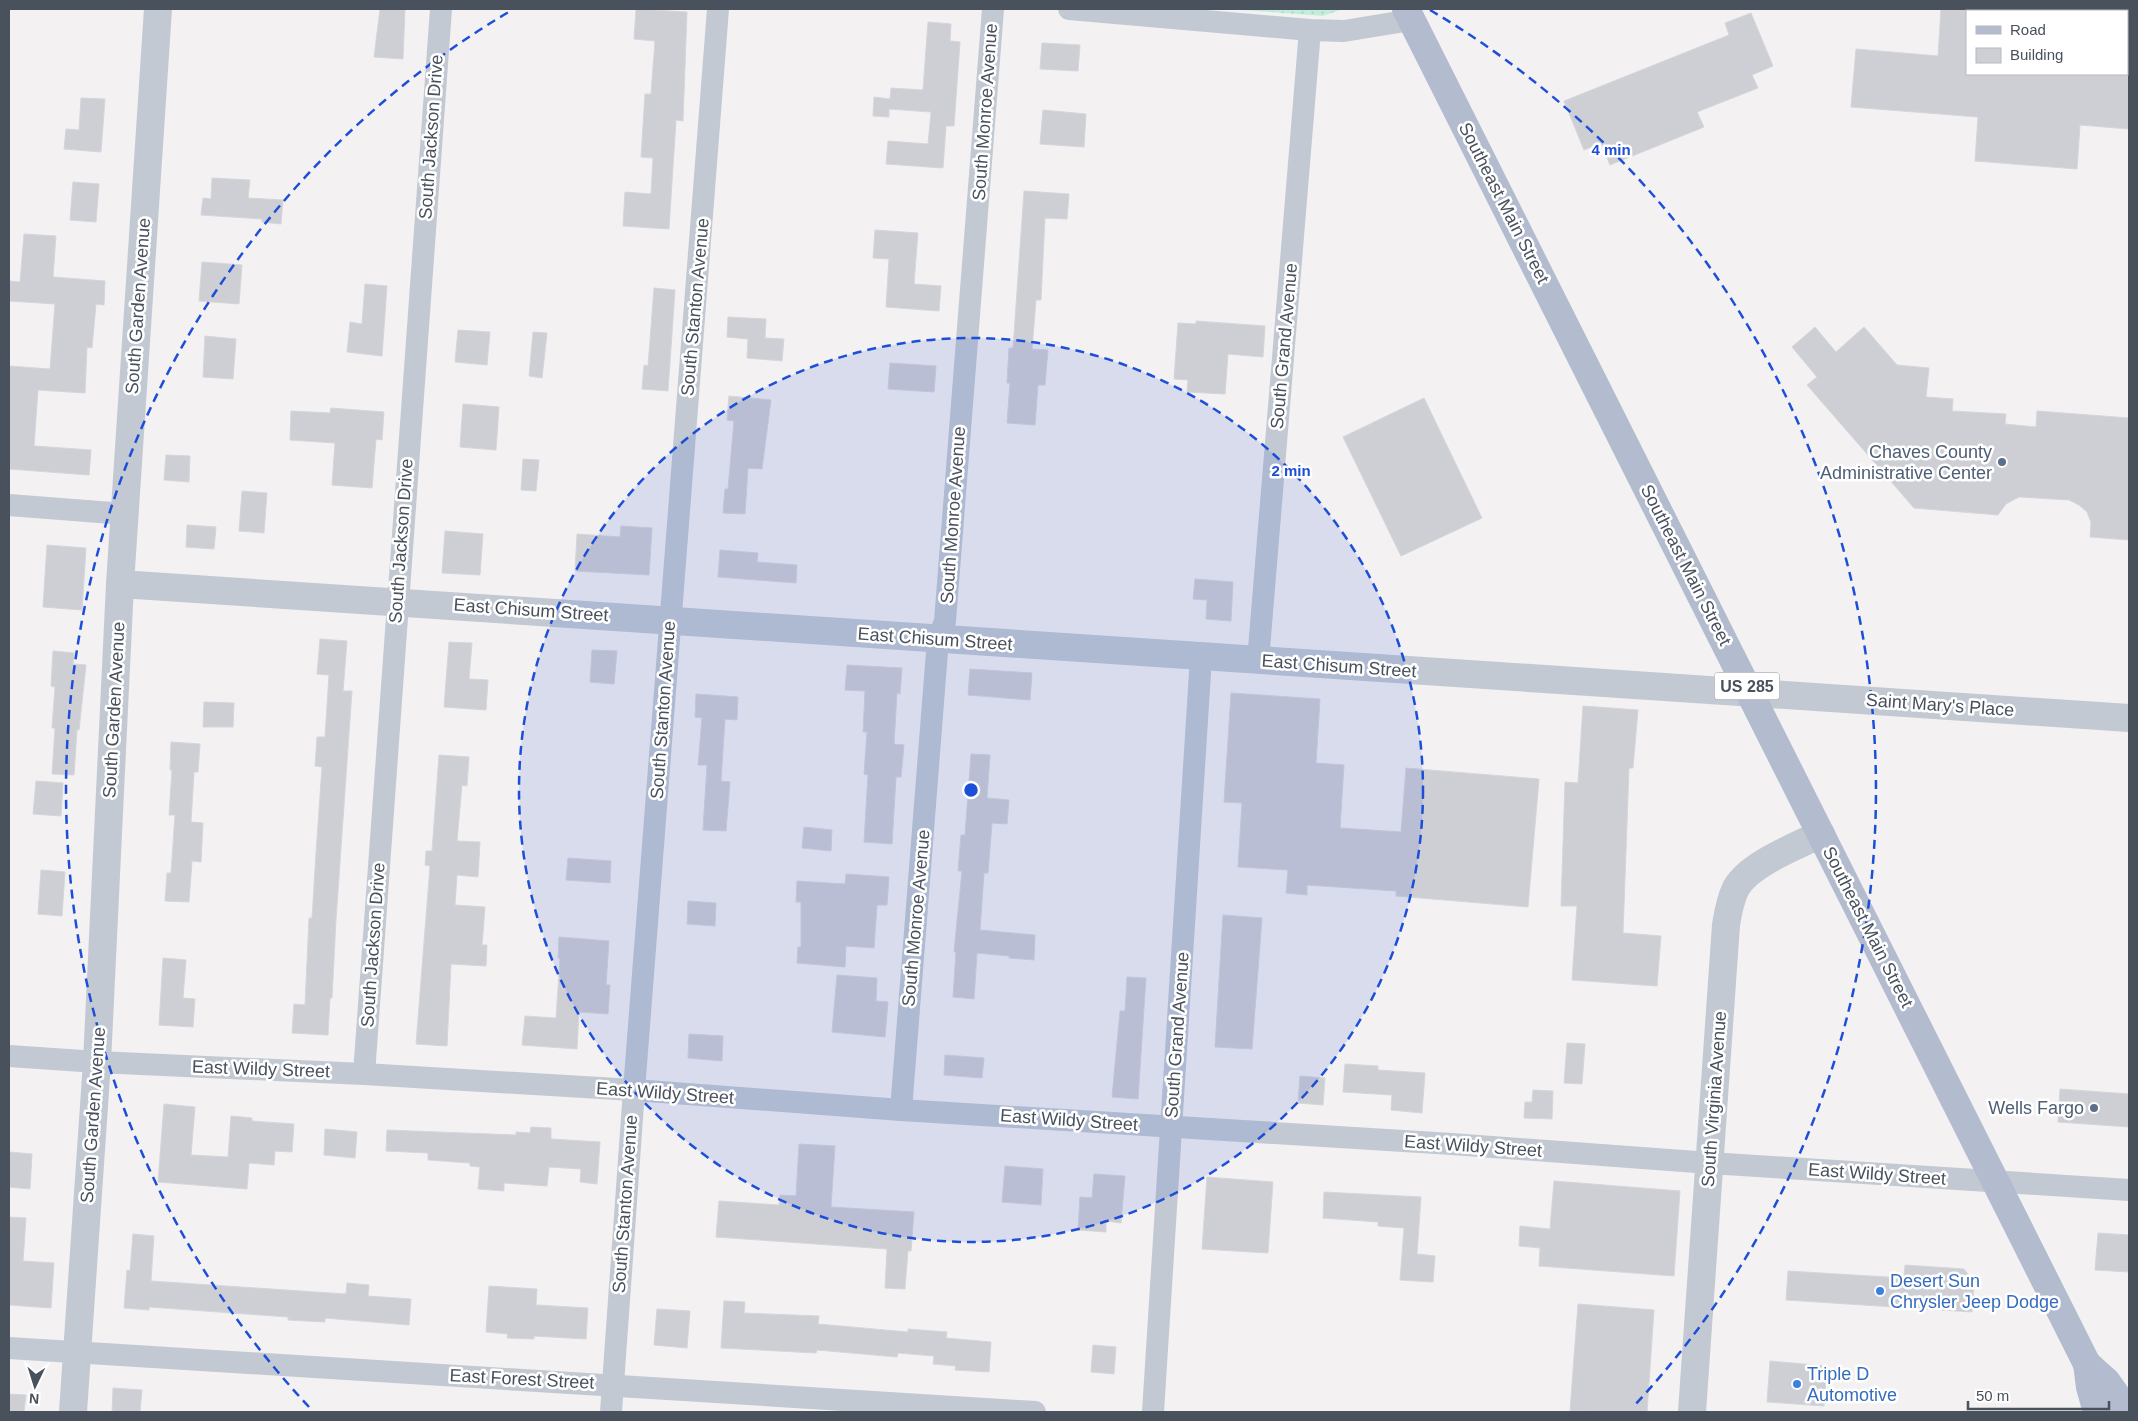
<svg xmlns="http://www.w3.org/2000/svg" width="2138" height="1421" font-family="Arial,sans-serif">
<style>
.grass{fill:url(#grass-dots)}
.building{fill:#cecfd5;stroke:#d5d6dc}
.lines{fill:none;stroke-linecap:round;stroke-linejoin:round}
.minor{stroke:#c2c9d2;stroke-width:22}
.tertiary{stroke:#c2c9d2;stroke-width:28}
.primary{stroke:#b2bcce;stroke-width:28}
.ring{fill:none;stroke:#1d4ed8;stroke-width:2.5;stroke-dasharray:9 6}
.service-dot{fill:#5c6f8a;stroke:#fff;stroke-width:2}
.shop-dot{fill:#3f7fe0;stroke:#fff;stroke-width:2}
.labels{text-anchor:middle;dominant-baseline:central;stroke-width:5;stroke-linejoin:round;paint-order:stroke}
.shield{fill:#fff;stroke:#80858e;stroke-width:1}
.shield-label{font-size:16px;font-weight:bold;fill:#49515d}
.street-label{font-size:18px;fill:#49515d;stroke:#fff}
.service-label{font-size:18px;fill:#4e5e75;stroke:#fff;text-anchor:end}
.shop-label{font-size:18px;fill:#366cbe;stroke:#fff;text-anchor:start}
.centre{fill:#1d4ed8;stroke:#fff;stroke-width:2.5}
.ring-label{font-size:15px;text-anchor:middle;font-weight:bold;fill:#1d4ed8;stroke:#fff;stroke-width:5;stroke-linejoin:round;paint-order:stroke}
</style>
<defs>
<pattern id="grass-dots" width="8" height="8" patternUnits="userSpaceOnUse" patternTransform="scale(1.25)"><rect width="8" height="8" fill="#c2eed9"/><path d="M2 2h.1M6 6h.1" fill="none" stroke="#a8cebd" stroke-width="1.8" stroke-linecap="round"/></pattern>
</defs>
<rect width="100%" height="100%" fill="#f3f1f1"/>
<polygon class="grass" points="1230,9 1343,9 1323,16"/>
<g class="building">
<polygon points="380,9 405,9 403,59 374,57"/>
<polygon points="636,9 687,12 683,121 676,120 669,229 623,226 625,192 651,194 653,158 641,157 645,94 651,94 655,41 634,39"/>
<polygon points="1941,9 1967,9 1967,74 2129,74 2129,129 2080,125 2077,169 1975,161 1978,117 1851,107 1856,49 1938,56"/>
<polygon points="1751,13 1773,66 1752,75 1758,88 1697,112 1704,127 1610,165 1601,143 1584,150 1564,101 1729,35 1725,23"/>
<polygon points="928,22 951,24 950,41 960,42 954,126 946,126 943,168 886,164 888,141 928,144 931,112 889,109 889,117 873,116 874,97 890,99 891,88 923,90"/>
<polygon points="1042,43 1080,45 1078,71 1040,69"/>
<polygon points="81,98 105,99 101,152 64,149 66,129 79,130"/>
<polygon points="1043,110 1086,114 1084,147 1040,144"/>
<polygon points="212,178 250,180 248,198 283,200 281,224 262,222 262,219 201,215 203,198 211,199"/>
<polygon points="73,182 99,184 96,222 70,220"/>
<polygon points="1024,191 1069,194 1067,219 1045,218 1041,300 1036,300 1032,349 1048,350 1045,385 1038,385 1035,425 1007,423 1010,383 1007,383 1009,348 1013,348"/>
<polygon points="875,230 918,233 914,284 941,286 939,311 886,307 889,259 873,258"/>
<polygon points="24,234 56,236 53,277 105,281 104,305 96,304 92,348 87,347 85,393 38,390 34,446 91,450 89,475 9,469 9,366 50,369 55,304 9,301 9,281 20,282"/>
<polygon points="202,262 242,265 239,304 199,301"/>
<polygon points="365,284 387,286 382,356 347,352 350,322 362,324"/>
<polygon points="654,288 675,290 668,391 642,389 644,365 648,366"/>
<polygon points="728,317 766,319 765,338 784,339 782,361 747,358 748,339 727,337"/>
<polygon points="1196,321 1265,326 1263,357 1228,354 1225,394 1187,392 1188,380 1174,379 1178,323 1196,324"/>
<polygon points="1815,327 1836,352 1864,327 1897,365 1929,368 1926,397 1953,399 1952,411 2006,414 2005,424 2036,427 2037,411 2129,418 2129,540 2090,537 2091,522 2087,512 2079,505 2069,500 2019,497 2006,504 1998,515 1914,508 1807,385 1817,377 1792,347"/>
<polygon points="458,330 490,332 487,365 455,362"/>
<polygon points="533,332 547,333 542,378 529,376"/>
<polygon points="205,336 236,339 233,379 203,377"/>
<polygon points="890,363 936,366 934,392 888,389"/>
<polygon points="729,396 771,400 762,469 748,468 745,514 723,513 725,489 728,489 734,421 727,420"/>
<polygon points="1424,398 1482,518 1401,556 1343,437"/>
<polygon points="463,404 499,407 496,450 460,447"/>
<polygon points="331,408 384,412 382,440 376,439 372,488 332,485 335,443 290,440 291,411 330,413"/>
<polygon points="166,455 190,456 189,482 164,480"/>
<polygon points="523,459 539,460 536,491 521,490"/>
<polygon points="242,491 267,493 264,533 239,531"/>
<polygon points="187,525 216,527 214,549 186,547"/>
<polygon points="621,526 652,528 649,575 575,571 577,534 620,537"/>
<polygon points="445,531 483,534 480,575 442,573"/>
<polygon points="47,545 86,548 82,610 43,607"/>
<polygon points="720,550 758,553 757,562 797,565 796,583 718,577"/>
<polygon points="1195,579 1233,582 1231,621 1206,619 1207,600 1193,599"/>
<polygon points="320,639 347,641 343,691 352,691 336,920 332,998 330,998 328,1035 292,1033 294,1004 305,1005 309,918 312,918 316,853 322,767 315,766 317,737 325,737 329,675 317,674"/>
<polygon points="449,642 472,643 469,679 488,680 486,710 444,707"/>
<polygon points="592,650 617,651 614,684 590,682"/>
<polygon points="53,651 74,653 73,664 86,665 79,730 77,730 74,775 52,774 55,728 52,728 55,687 51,686"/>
<polygon points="847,665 902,668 900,694 897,693 894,744 904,745 901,777 896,777 892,844 864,842 868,775 864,774 867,732 863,732 865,691 845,690"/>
<polygon points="970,669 1032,673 1030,700 968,695"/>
<polygon points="1231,693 1320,699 1316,763 1344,765 1340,828 1401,832 1406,768 1539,779 1528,907 1396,896 1396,891 1307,885 1307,895 1286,893 1288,870 1238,867 1242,803 1224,802"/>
<polygon points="696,694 738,697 737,720 725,719 721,781 730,782 726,831 703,830 707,765 698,765 702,718 695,717"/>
<polygon points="204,702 234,703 233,727 203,727"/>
<polygon points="1583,706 1638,710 1633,768 1629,768 1623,933 1661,936 1657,986 1572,980 1577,906 1561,906 1565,782 1578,783"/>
<polygon points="171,742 200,744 198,772 194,772 191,822 203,823 201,862 192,861 189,902 165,901 167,873 171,873 175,815 169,815 172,770 170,770"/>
<polygon points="971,754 990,755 987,798 1009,800 1007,824 992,823 988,873 984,873 980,930 1035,935 1034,960 1009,958 1009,956 977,953 974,999 953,997 956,952 954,952 962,871 958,871 961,835 965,835"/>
<polygon points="439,755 469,757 467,786 462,785 457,841 480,842 478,877 457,875 455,905 485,907 482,945 487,945 486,966 451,964 447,1046 416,1044 430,866 425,865 426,851 432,851"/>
<polygon points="36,781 63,783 61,816 33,814"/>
<polygon points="804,827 832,830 831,851 802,848"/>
<polygon points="568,858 611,861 610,883 566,880"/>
<polygon points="41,870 65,872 62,916 38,914"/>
<polygon points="846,874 889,877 887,905 877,905 874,948 846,946 845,967 797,963 798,947 801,947 801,902 796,902 797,881 845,884"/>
<polygon points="688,901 716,903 715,926 687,924"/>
<polygon points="1223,915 1262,918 1252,1049 1215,1047"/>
<polygon points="559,937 609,941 606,985 610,985 608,1014 579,1012 577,1049 522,1045 525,1016 556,1018 560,959 558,958"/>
<polygon points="163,958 186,960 183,998 195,999 193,1027 159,1025"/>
<polygon points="837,975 877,978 876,1001 888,1002 885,1037 832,1032"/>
<polygon points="1127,977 1146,978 1138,1099 1112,1097 1120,1011 1125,1011"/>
<polygon points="689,1034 723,1036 722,1061 688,1058"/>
<polygon points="1567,1043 1585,1044 1582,1084 1564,1083"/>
<polygon points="945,1055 984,1058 982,1078 944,1075"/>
<polygon points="1345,1064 1378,1066 1378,1070 1425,1073 1422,1113 1391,1110 1392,1095 1343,1092"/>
<polygon points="1300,1076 1325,1078 1323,1105 1298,1103"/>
<polygon points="2060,1089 2129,1094 2129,1127 2058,1122"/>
<polygon points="1533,1090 1553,1091 1552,1119 1524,1118 1525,1102 1532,1102"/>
<polygon points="164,1104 195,1107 191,1155 228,1157 231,1116 252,1118 252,1121 294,1124 292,1152 275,1151 274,1165 249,1163 247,1189 158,1182"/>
<polygon points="531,1127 551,1128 551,1139 600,1142 597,1184 580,1182 581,1169 549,1167 547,1186 504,1183 504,1191 478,1189 480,1167 470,1166 470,1163 428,1160 428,1153 386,1151 387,1130 516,1135 516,1132 530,1133"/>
<polygon points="325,1129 357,1132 355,1158 324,1155"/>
<polygon points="799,1144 835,1146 831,1207 914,1212 911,1251 908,1251 905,1289 885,1288 887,1249 716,1237 719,1201 779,1205 780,1195 796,1196"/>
<polygon points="9,1152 32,1154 30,1189 9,1187"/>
<polygon points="1005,1166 1043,1169 1041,1205 1002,1202"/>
<polygon points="1094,1174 1125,1176 1121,1223 1106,1221 1106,1232 1078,1230 1080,1197 1092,1198"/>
<polygon points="1207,1177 1273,1182 1268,1253 1202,1249"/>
<polygon points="1554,1181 1680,1191 1674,1276 1539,1266 1540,1248 1519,1246 1520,1226 1550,1229"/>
<polygon points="1324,1192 1421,1197 1417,1254 1435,1256 1433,1282 1400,1280 1404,1228 1378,1226 1378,1222 1323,1218"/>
<polygon points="9,1217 26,1218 23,1261 54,1263 51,1308 9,1305"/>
<polygon points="2098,1233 2129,1235 2129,1272 2095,1270"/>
<polygon points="133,1234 154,1236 151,1281 346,1294 347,1283 369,1285 368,1296 411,1299 409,1325 325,1318 325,1322 288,1320 288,1317 149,1307 149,1310 124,1308 127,1270 130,1271"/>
<polygon points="1905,1265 1964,1269 1974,1282 1972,1312 1786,1300 1788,1271 1904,1278"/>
<polygon points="489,1286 537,1289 536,1305 588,1308 586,1339 534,1336 534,1339 507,1338 508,1334 486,1332"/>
<polygon points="724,1301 745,1302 744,1313 819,1316 818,1324 908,1332 908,1329 947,1332 946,1338 991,1342 989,1372 955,1370 956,1366 933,1364 934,1356 898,1353 897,1357 817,1350 816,1353 721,1348"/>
<polygon points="1578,1304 1654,1310 1647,1412 1570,1411"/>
<polygon points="657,1309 690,1311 687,1348 654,1345"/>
<polygon points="1093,1345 1116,1347 1114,1374 1091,1372"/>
<polygon points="1770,1361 1827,1366 1824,1406 1767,1402"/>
<polygon points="113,1388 142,1390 140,1412 112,1412"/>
<polygon points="9,1394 26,1395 24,1412 9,1412"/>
</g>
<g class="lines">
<g class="minor">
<polyline points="1069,9 1310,30 1344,31 1411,20"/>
<polyline points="9,505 125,514"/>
<polyline points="1258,661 1310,30"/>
<polyline points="9,1056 97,1062 364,1074 634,1090 901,1110 1452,1144 1710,1163 2129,1190"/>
<polyline points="364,1074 441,9"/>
<polyline points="901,1110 938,639 945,621 993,9"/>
<polyline points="9,1348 1035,1412"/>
<polyline points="611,1412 634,1090 718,9"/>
<polyline points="1153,1412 1201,657"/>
</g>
<g class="tertiary">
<polyline points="120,584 2129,718"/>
<polyline points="73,1412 97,1062 120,584 158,9"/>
<path d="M1692,1412L1726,925C1728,912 1730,900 1736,888C1749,864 1797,846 1821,834"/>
</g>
<g class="primary">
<polyline points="1406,9 2087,1364 2090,1387 2097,1412"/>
<polyline points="2087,1364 2107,1382 2128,1412"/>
</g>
</g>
<circle cx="971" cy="790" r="452" fill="#1d4ed8" fill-opacity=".12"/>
<g class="ring">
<circle cx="971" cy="790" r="452"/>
<path d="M309 1407A905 905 0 0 1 512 10M1430 10A905 905 0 0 1 1633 1407"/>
</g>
<g class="service-dot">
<circle cx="2002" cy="462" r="5"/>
<circle cx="2094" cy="1108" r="5"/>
</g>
<g class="shop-dot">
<circle cx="1880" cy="1291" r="5"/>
<circle cx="1797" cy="1384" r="5"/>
</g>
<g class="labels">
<rect class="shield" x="1714.5" y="672.5" width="65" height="27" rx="4"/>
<g class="shield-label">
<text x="1747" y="686">US 285</text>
</g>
<g class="street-label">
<text transform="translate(985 112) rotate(-86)">South Monroe Avenue</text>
<text transform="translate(431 137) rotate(-86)">South Jackson Drive</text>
<text transform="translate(1504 203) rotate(63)">Southeast Main Street</text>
<text transform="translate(138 306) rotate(-86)">South Garden Avenue</text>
<text transform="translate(695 307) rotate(-85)">South Stanton Avenue</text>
<text transform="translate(1284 346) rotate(-85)">South Grand Avenue</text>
<text transform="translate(953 515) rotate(-86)">South Monroe Avenue</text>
<text transform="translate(401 541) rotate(-86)">South Jackson Drive</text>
<text transform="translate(1686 565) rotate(63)">Southeast Main Street</text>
<text transform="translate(531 610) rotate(4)">East Chisum Street</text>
<text transform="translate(935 639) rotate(4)">East Chisum Street</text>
<text transform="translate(1339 666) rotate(4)">East Chisum Street</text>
<text transform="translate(1940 705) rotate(4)">Saint Mary's Place</text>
<text transform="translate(114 710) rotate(-87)">South Garden Avenue</text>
<text transform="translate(663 710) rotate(-86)">South Stanton Avenue</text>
<text transform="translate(916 918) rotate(-85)">South Monroe Avenue</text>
<text transform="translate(1868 927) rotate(63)">Southeast Main Street</text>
<text transform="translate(373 945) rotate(-86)">South Jackson Drive</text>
<text transform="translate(1177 1035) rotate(-86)">South Grand Avenue</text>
<text transform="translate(261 1069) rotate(2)">East Wildy Street</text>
<text transform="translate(665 1093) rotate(4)">East Wildy Street</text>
<text transform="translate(1714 1099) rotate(-86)">South Virginia Avenue</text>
<text transform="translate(93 1115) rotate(-86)">South Garden Avenue</text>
<text transform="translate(1069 1120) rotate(4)">East Wildy Street</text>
<text transform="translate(1473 1146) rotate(4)">East Wildy Street</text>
<text transform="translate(1877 1174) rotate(4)">East Wildy Street</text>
<text transform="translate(625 1204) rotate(-86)">South Stanton Avenue</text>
<text transform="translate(522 1379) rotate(3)">East Forest Street</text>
</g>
<g class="service-label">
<text x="1992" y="452">Chaves County<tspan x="1992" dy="21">Administrative Center</tspan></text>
<text x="2084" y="1108">Wells Fargo</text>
</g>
<g class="shop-label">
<text x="1890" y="1281">Desert Sun<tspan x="1890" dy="21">Chrysler Jeep Dodge</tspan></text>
<text x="1807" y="1374">Triple D<tspan x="1807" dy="21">Automotive</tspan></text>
</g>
</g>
<circle cx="971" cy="790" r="8" class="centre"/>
<g class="ring-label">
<text x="1611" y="155">4 min</text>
<text x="1291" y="476">2 min</text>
</g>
<rect width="2138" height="1421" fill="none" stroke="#49515d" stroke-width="20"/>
<rect x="1966" y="10" width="162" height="65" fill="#ffffff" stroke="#b6b9be"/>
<rect x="1976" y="26" width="25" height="8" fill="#b2bcce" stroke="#b6b9be"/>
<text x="2010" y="35" font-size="15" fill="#49515d">Road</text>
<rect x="1976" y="48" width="25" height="15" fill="#cecfd5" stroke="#b6b9be"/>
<text x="2010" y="60" font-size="15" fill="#49515d">Building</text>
<g transform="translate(35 1386) rotate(184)" stroke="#ffffff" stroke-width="4" paint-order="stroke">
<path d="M0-4L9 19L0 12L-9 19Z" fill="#49515d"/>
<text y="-8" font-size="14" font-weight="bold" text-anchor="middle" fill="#49515d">N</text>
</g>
<path d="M1968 1401v8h141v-8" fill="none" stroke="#49515d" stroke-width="2.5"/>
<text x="1976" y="1401" font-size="15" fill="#49515d" stroke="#ffffff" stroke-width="4" paint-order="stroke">50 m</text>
</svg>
